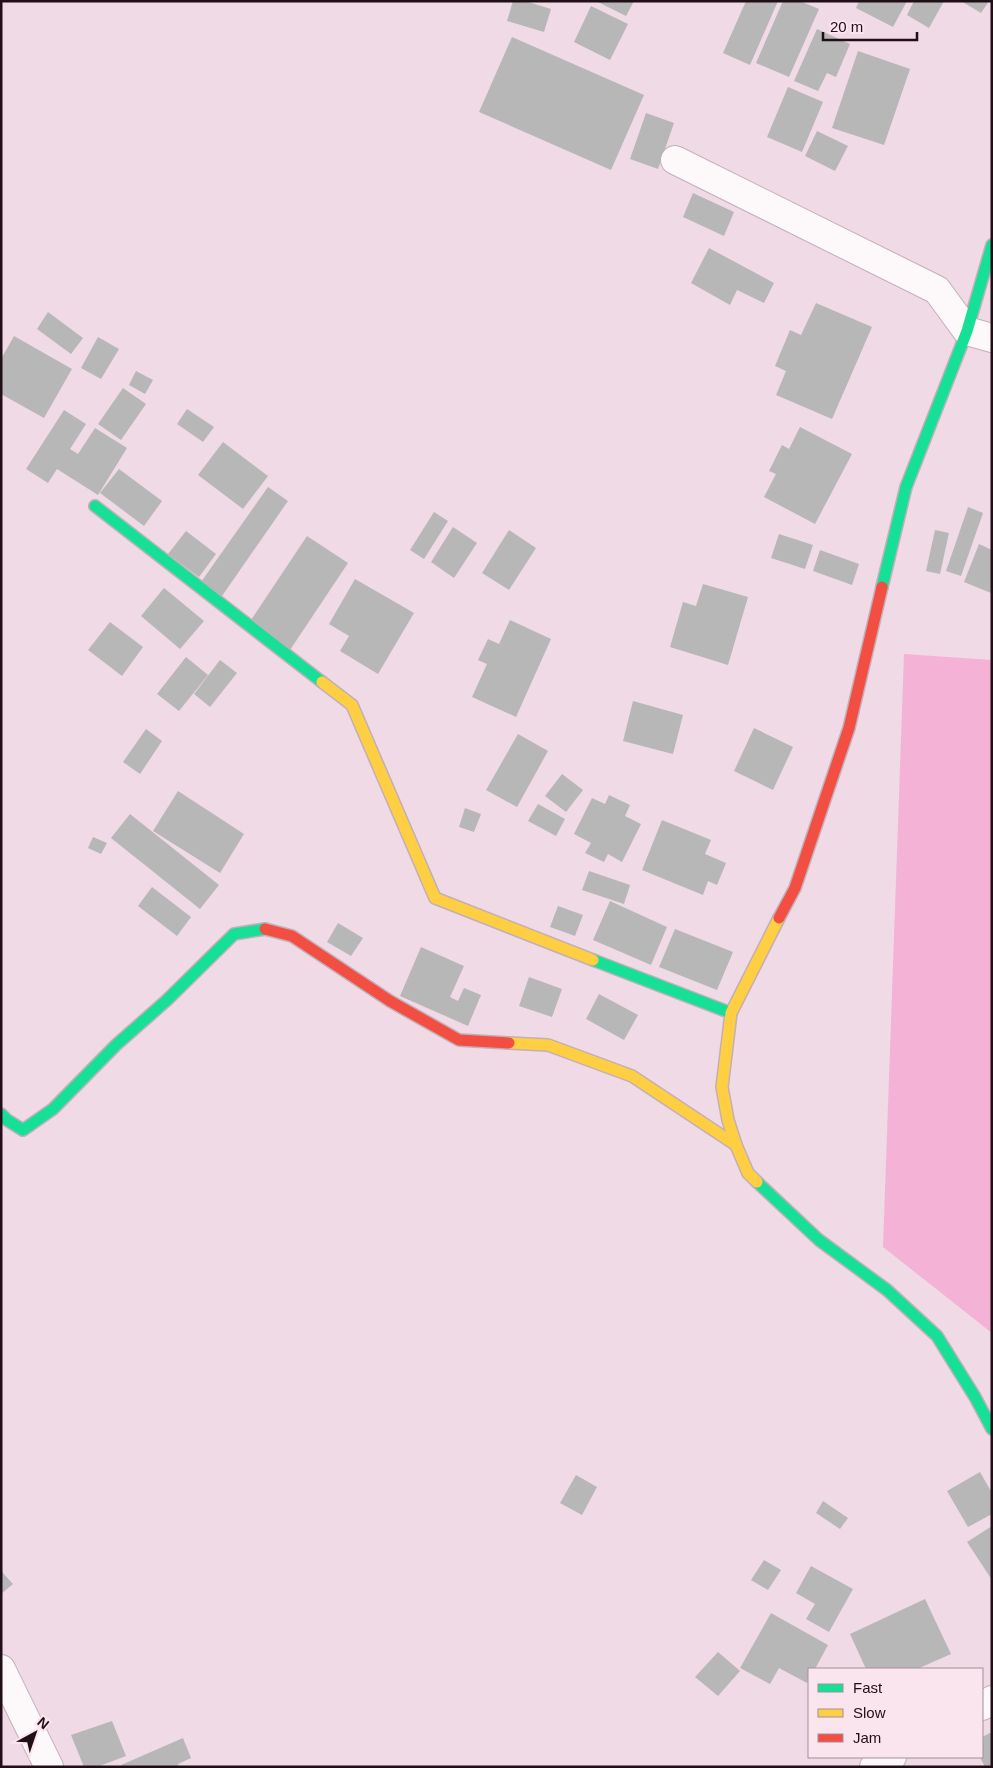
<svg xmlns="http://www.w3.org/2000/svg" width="993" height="1768" font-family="Arial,sans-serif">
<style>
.green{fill:#f4b2d6}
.building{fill:#b7b7b8}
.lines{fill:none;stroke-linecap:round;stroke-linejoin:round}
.street-casing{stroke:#c2afb8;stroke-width:30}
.fast-casing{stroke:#c2afb8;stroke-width:14}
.slow-casing{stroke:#c2afb8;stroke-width:14}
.jam-casing{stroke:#c2afb8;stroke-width:14}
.street{stroke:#fdf9fb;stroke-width:28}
.fast{stroke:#16e098;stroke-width:11}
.slow{stroke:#ffcf43;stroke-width:11}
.jam{stroke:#f24e42;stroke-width:11}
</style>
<rect width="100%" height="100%" fill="#f0dae5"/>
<polygon class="green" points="904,654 992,660 992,1333 883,1247"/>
<g class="building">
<polygon points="513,1 525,1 551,9 544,32 507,21"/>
<polygon points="596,1 634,1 626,16"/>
<polygon points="746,1 778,1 750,65 723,53"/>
<polygon points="783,1 800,1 819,9 789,77 756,63"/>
<polygon points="859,1 907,1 893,27 856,8"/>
<polygon points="914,1 944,1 929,28 907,15"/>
<polygon points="961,1 989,1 981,13"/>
<polygon points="591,6 628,24 610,60 574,42"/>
<polygon points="817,29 850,44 836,77 827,73 818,91 794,81"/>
<polygon points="512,37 644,95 611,170 479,112"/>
<polygon points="858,51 910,69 884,145 832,128"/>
<polygon points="788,87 823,102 802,152 767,137"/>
<polygon points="646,113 674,123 658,169 630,159"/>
<polygon points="817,131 848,146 835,171 805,156"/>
<polygon points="693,193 734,212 724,236 683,217"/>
<polygon points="709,248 774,283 764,303 737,290 730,305 691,283"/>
<polygon points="816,303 872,327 832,419 776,395 786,371 775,366 790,330 801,335"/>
<polygon points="48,312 83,338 71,354 37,329"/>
<polygon points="14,336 72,369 44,418 1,394 1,359"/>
<polygon points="98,337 119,349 101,379 81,368"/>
<polygon points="136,371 153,380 145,394 129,385"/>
<polygon points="123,388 146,404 121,440 98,424"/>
<polygon points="187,409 214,427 203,442 177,424"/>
<polygon points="64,410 86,424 70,449 78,454 95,428 127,448 98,495 57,469 48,483 26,469"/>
<polygon points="800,427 852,454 815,524 764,497 776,474 769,471 782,445 789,449"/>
<polygon points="223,442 268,476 243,509 198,475"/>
<polygon points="119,469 162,501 144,526 100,493"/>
<polygon points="268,487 288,501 222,596 201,582"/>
<polygon points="968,507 983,513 961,576 946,571"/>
<polygon points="434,512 448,521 424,559 410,550"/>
<polygon points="453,527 477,543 454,578 431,562"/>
<polygon points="509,530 536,548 509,590 482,573"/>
<polygon points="935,530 949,533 940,574 926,571"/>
<polygon points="186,531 216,554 199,577 168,554"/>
<polygon points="779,534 813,545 805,569 771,558"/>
<polygon points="307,536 348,563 288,653 247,626"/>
<polygon points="979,544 992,550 991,593 964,582"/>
<polygon points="820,550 859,564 852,585 813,571"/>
<polygon points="355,579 414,613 378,674 340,651 349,636 329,624"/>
<polygon points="703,584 748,597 728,665 670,647 683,602 696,606"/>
<polygon points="164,588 204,621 180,649 141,616"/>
<polygon points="510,620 551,639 516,717 472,697 487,664 478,660 488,639 499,644"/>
<polygon points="110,622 143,647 122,676 88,650"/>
<polygon points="186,657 208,675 179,711 157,694"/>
<polygon points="220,660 237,673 210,707 194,694"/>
<polygon points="633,701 683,715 673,754 623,741"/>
<polygon points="754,728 793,747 773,790 734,771"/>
<polygon points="146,729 162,741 140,774 123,762"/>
<polygon points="518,734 548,751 517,807 486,790"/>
<polygon points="562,774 583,790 566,812 545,796"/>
<polygon points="178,791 244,834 220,873 153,831"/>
<polygon points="609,795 630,805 625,816 641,824 622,862 608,854 604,862 585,853 591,843 574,834 592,798 605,804"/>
<polygon points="538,804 565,819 556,836 528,821"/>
<polygon points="465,808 481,814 474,832 459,827"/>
<polygon points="130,814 219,885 200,909 111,838"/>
<polygon points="662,820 711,840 705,854 726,863 717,885 708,881 703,895 642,870"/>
<polygon points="93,837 107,843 101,854 88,848"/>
<polygon points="589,871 630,885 624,904 582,890"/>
<polygon points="152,887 191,917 177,936 138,906"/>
<polygon points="610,901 667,927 651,965 593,940"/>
<polygon points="558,906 583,915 575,936 550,927"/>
<polygon points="338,923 363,938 351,956 327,942"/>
<polygon points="675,929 733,952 717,990 659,967"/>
<polygon points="421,947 464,966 450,997 458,1001 464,988 481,995 468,1026 400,996"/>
<polygon points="529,977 562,989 552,1017 519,1006"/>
<polygon points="599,994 638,1015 624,1040 586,1019"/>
<polygon points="980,1472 992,1493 992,1514 968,1527 947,1491"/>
<polygon points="576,1475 597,1487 582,1515 560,1503"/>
<polygon points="823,1501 848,1518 840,1529 816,1513"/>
<polygon points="992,1526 992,1580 967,1542"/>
<polygon points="764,1560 781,1570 768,1590 751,1580"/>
<polygon points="811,1566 853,1589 829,1632 806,1619 815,1604 796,1593"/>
<polygon points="1,1571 13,1584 1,1594"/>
<polygon points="925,1599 951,1654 917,1669 866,1669 850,1634"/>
<polygon points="771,1613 828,1645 815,1669 809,1669 809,1679 807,1683 779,1668 770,1684 740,1668"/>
<polygon points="718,1652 740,1671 718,1696 695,1677"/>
<polygon points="112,1721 126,1756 97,1767 84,1767 71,1735"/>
<polygon points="992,1732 992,1767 985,1767 980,1757 982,1757 982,1737"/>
<polygon points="183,1738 191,1758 178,1764 179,1767 122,1767 121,1765"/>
</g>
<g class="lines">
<defs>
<g id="street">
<polyline points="675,160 937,290 967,331 992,338"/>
<polyline points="1,1669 49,1767"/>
<polyline points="982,1706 992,1700"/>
<polyline points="874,1767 892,1757"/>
</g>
<g id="fast">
<polyline points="95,506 322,682"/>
<polyline points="882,587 906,487 967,331 992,245"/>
<polyline points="593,960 731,1013"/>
<polyline points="1,1114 7,1120 23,1130 53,1109 116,1045 167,1000 234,934 265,929"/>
<polyline points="757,1182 819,1240 887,1290 937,1336 975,1397 992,1429"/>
</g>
<g id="slow">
<polyline points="322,682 352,705 435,898 593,960"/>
<polyline points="509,1043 548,1045 632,1076 736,1145"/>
<polyline points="757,1182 748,1173 736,1145 728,1120 722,1087 731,1013 779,918"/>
</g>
<g id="jam">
<polyline points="779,918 795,888 849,728 882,587"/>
<polyline points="265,929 292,936 390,1001 459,1040 509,1043"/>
</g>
</defs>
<use href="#street" class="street-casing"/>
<use href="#fast" class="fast-casing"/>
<use href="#slow" class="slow-casing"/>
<use href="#jam" class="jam-casing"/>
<use href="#street" class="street"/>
<use href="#fast" class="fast"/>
<use href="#slow" class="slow"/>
<use href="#jam" class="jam"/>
</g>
<rect width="993" height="1768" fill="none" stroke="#210f18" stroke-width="5"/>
<rect x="808" y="1668" width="175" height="90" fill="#fae4ee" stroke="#a38f98"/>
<rect x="818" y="1684" width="25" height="8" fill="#16e098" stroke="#a38f98"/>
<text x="853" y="1693" font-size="15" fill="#210f18">Fast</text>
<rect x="818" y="1709" width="25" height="8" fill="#ffcf43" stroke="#a38f98"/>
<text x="853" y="1718" font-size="15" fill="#210f18">Slow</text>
<rect x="818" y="1734" width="25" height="8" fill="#f24e42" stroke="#a38f98"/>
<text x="853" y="1743" font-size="15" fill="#210f18">Jam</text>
<g transform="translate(35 1733) rotate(40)" stroke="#fae4ee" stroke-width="4" paint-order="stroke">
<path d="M0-4L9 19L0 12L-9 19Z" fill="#210f18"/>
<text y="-8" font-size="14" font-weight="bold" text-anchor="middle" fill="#210f18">N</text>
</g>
<path d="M823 32v8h94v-8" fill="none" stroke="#210f18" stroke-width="2.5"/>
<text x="830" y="32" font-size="15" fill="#210f18" stroke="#fae4ee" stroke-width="4" paint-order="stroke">20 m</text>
</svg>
